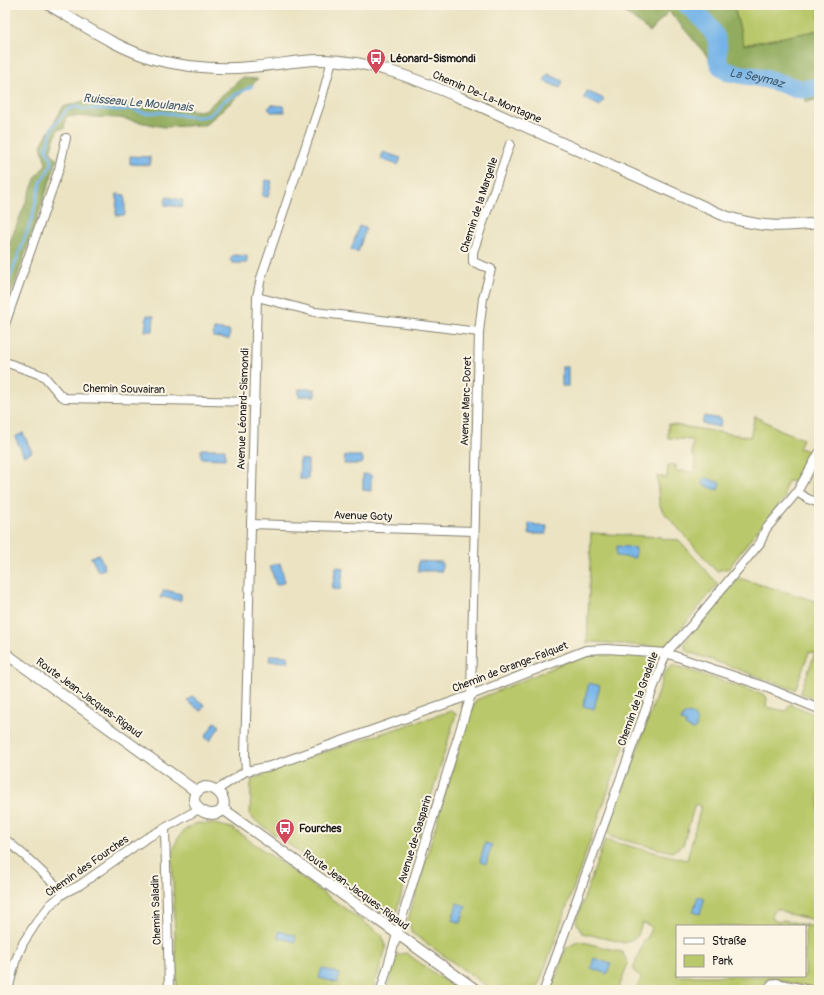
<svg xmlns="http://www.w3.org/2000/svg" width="824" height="995" font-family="Pangolin,sans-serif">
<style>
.green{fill:#b9c86a;stroke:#6a7243;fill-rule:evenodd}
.forest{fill:#92ac5e;stroke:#57643d}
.water{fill:#74b4e8;stroke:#486882}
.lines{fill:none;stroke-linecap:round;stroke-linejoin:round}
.stream{stroke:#74b4e8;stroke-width:3}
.river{stroke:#74b4e8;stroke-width:19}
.minor-casing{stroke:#84806f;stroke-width:10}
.tertiary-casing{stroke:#84806f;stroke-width:12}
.minor{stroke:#fff;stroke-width:8}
.tertiary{stroke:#fff;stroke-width:10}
.labels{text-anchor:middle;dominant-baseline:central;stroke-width:4;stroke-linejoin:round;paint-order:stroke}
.poi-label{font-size:11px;font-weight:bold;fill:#1c1c1c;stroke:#fcf5e5;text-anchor:start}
.street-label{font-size:11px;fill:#1c1c1c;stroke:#fcf5e5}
.water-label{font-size:12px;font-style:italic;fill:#3f596e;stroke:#fcf5e5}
</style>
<rect width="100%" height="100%" fill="#fcf5e5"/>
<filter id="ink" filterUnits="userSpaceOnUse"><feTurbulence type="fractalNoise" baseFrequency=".025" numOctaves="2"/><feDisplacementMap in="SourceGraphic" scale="8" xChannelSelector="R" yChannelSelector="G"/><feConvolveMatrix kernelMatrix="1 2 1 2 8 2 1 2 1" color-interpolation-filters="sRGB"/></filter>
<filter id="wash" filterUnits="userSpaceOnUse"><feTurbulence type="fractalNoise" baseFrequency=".012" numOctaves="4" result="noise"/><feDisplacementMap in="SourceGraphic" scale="16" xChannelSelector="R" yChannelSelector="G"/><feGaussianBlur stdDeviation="0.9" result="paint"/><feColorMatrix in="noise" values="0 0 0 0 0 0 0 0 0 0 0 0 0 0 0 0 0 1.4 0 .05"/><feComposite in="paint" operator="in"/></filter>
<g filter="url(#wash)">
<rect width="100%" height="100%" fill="#ebe3c2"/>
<g class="green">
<polygon points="732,5 819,5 819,30 744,45 734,7"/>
<polygon points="755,416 779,429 803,439 799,448 811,452 805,467 793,482 788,481 784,490 785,498 755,533 729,568 716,571 662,510 659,503 657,476 667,478 668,465 676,465 676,471 693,472 696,469 694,466 695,456 692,456 692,445 694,442 691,440 668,438 668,424 750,437"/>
<polygon points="819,468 819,496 814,494 812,481"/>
<polygon points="591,533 661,537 662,539 679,540 718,584 670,642 660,647 593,642 587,644"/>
<polygon points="739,578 819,602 819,700 800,693 815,653 809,652 795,690 757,676 689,652 685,649 685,642"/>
<polygon points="600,653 645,656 652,668 537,990 492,990 412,933 408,920 467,720 476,700 566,662"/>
<path d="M673,665L765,695L767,698L766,707L786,711L790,704L819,716V921L784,913L780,909C769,909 769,920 779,922L783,920L819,928V989L770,979L765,981L764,986L766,990H636L641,978L633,970L644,940L648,937L651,927L649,925L642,923L638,936L625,943L582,933L576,921L605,840L687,860L701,806L695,804L683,845L672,852L611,837L608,832L665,672ZM677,926H805V976H677Z"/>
<polygon points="451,711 456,714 396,913 388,916 253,819 250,815 251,784 252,780 256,778 306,758"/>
<path d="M197,823L215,824L232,828L382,935L386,948L373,990H177L172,855C177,837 180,831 197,823Z"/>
<polygon points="579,941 622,952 628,963 619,988 627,990 551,990 566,948"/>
<polygon points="406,953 458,990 387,990 397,955"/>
</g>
<g class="forest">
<polygon points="619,5 732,5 734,7 744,45 819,30 819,99 806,102 802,94 725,80 707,56 669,11 650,32 618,7"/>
<polygon points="242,78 258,79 205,125 164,127 119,118 66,116 64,129 58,129 50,151 57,160 5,313 5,254 36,177 46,164 41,145 63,107 87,100 101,100 200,111 206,109"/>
</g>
<g class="water">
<polygon points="548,74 563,81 560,88 544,81"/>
<polygon points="587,91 604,99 600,106 584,98"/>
<polygon points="272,105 284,106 285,112 271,112 268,108"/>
<polygon points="383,152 401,158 398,165 381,159"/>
<polygon points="130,156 150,157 150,165 130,164"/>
<polygon points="266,180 272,181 268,197 262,196"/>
<polygon points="117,194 125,195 125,215 116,215"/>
<polygon points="166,197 183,200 182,207 165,205"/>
<polygon points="359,226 366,228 358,252 351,250"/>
<polygon points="233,255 247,256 247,263 233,263 230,260"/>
<polygon points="147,315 154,316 153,331 145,331"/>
<polygon points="214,329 230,331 229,339 213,337"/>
<rect x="562" y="367" width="6" height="19"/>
<rect x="299" y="389" width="16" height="7"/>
<polygon points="704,416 721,419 720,427 702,424"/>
<polygon points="23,433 32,452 24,456 15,437"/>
<polygon points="201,449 225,449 225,459 201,458"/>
<polygon points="345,456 361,456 363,459 363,462 360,464 344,464"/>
<polygon points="300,459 308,460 308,479 299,479"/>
<polygon points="363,474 371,475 371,491 363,490"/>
<polygon points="705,477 720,483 718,490 703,485 702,480"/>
<polygon points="529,523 534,524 534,526 547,526 546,534 529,534"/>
<polygon points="617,546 636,548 635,558 616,556"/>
<polygon points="99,554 105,569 98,571 91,557"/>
<polygon points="418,561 442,562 442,571 418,571"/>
<polygon points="280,563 285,582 276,585 270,566"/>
<polygon points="336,567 344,568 340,590 332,589"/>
<polygon points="165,590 181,594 181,600 180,601 163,597 161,599 160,596 162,595 163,591"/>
<polygon points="270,655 288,656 287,662 269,661"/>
<polygon points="589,683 600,686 594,709 583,706"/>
<polygon points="192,696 205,705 201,711 187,701"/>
<path d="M689,713C696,716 698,721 696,728L693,730L685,726L686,723L682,722L681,721L684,715Z"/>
<polygon points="215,722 220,726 210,741 205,737"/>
<polygon points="485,843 492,845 486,864 480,862"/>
<polygon points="698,896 705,898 700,914 693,912"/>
<polygon points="457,903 466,906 461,923 452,920"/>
<polygon points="279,931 296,936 295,942 278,937"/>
<polygon points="594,958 611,964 607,974 591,968"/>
<polygon points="322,968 340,974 338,983 319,978"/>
</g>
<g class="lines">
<polyline class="stream" points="5,291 32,218 41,182 52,164 51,158 46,149 53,127 67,110 71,108 77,107 84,109 108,109 118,110 131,109 145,113 159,112 194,117 201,117 210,115 224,101 252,86"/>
<path class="river" id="s1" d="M687,5C696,11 712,28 716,38C722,52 710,61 728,72C743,75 759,77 774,81C794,87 797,92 819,87"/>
</g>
</g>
<g filter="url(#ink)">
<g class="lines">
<defs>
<g id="minor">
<polyline points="257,297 315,312 479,332 471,695 397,934 381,990"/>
<polyline points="5,324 59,169 66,138"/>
<polyline points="479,332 483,298 491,269 473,262 473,252 510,144"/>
<polyline points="5,362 44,376 60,395 65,398 255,402"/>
<polyline points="797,492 808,499 819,503"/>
<polyline points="251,524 474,531"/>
<polyline points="246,771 245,756 257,297 261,278 321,101 332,60"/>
<polyline points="217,790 246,771 271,766 471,695 586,650 607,649 666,653 763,686 819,709"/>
<polyline points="165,829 169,990"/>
<polyline points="5,839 26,857 64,893"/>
<polyline points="771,985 776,983 809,990"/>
<polyline points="8,990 15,962 23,943 36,923 51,904 64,893 80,885 145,839 199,809"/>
<polyline points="544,990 666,653 690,627 760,543 766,529 797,492 819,453"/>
</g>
<g id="tertiary">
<path d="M49,5C83,25 118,49 157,60C186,67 219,70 250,67C273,66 296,60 319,60C373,59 425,83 473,103L725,216C761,228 782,227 819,223"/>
<polyline points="5,653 197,792"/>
<path d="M205,787C218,787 230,801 220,812C201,821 181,795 205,787Z"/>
<polyline points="223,809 476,990"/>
</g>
</defs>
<use href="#minor" class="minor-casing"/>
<use href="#tertiary" class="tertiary-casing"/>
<use href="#minor" class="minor"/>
<use href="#tertiary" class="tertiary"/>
</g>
</g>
<defs>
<symbol id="bus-pin" viewBox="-11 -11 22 30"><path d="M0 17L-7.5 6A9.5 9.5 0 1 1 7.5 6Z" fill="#d1495b" stroke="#fcf5e5"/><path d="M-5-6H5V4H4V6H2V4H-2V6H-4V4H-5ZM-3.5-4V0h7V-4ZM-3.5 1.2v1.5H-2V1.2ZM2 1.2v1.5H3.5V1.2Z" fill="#fff"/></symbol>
</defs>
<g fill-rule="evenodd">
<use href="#bus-pin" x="365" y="47" width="22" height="30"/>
<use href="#bus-pin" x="274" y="817" width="22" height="30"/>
</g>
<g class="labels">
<g class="poi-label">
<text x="390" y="58">Léonard-Sismondi</text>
<text x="299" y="828">Fourches</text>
</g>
<g class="street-label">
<text transform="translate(487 97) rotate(23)">Chemin De-La-Montagne</text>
<text transform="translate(479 205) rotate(-72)">Chemin de la Margelle</text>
<text transform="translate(124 389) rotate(1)">Chemin Souvairan</text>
<text transform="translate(466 401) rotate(-88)">Avenue Marc-Doret</text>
<text transform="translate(243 409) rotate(-88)">Avenue Léonard-Sismondi</text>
<text transform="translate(363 516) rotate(2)">Avenue Goty</text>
<text transform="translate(510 667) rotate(-21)">Chemin de Grange-Falquet</text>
<text transform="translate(89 698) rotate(36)">Route Jean-Jacques-Rigaud</text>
<text transform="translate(638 699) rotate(-70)">Chemin de la Gradelle</text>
<text transform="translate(415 839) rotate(-73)">Avenue de-Gasparin</text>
<text transform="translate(87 866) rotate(-35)">Chemin des Fourches</text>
<text transform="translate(356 890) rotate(36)">Route Jean-Jacques-Rigaud</text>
<text transform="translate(156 910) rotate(-92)">Chemin Saladin</text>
</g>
<g class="water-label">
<text stroke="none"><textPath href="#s1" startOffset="112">La Seymaz</textPath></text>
<text transform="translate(138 103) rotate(5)">Ruisseau Le Moulanais</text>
</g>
</g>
<rect width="824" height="995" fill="none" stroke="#fcf5e5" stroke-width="20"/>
<rect x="676" y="925" width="130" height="52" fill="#fcf5e5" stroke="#a29e95"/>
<rect x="684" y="938" width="20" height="6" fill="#ffffff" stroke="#a29e95"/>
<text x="712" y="945" font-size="12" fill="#1c1c1c">Straße</text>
<rect x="684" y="955" width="20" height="12" fill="#b9c86a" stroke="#a29e95"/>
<text x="712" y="965" font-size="12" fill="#1c1c1c">Park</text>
</svg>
